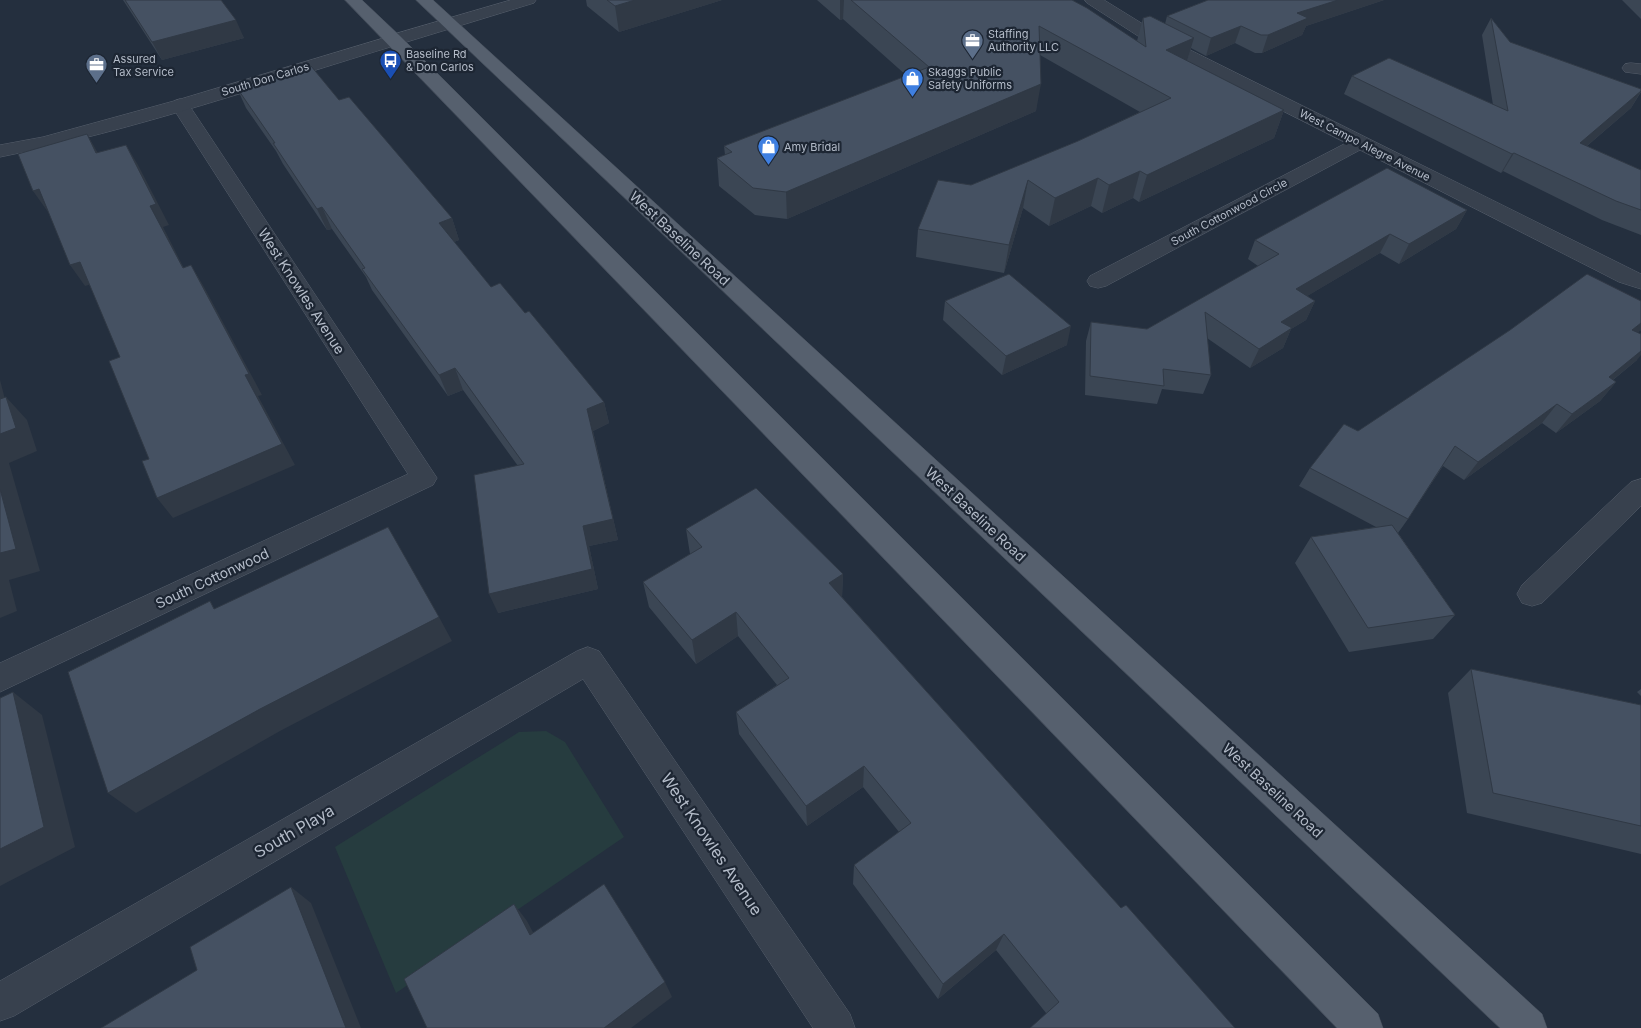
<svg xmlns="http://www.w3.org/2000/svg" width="1641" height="1028" font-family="Inter,sans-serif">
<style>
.green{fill:#263c3f}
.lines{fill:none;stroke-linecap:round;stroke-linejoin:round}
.minor-casing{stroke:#565f6c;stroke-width:1}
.tertiary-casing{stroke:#565f6c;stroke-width:1}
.primary-casing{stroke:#414a57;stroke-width:1}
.minor{fill:#38414e;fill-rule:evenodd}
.tertiary{fill:#38414e;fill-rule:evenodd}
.primary{fill:#56606e;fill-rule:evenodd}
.wall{fill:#3b4654}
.shaded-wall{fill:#303945}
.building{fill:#455162;stroke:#303945}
.labels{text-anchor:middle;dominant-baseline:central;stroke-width:4.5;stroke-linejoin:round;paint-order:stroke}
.far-poi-label{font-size:11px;fill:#b4bcc9;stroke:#1d2633;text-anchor:start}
.far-street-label{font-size:11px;fill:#b4bcc9;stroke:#1d2633}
.street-label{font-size:14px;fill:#b4bcc9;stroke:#1d2633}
.near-street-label{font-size:16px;fill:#b4bcc9;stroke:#1d2633}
</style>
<rect width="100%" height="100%" fill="#242f3e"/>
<polygon class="green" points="546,731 565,742 624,837 396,993 335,847 519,732"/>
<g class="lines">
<defs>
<g id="minor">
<polygon points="511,0 536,0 534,3 400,44 388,44 386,40 388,36"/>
<polygon points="1085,0 1104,0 1164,37 1641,274 1641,289 1619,282 1360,150 1106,286 1098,288 1090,286 1087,281 1090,276 1346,143 1152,45 1087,3"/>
<polygon points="1631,63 1641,64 1641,74 1625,72 1622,68 1625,64"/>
<polygon points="180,99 186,101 189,105 437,478 433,485 0,692 0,663 408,474 171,105 174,101"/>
<polygon points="1641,479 1641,506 1542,603 1532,606 1522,603 1517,594 1522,585 1631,482"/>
<polygon points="588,647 599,651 850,1014 855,1028 813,1028 583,679 14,1016 0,1021 0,981 577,651"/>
</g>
<path id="tertiary" d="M394,35L400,36L402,40L400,44C268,84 136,130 0,157V145L43,137L174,101Z"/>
<g id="primary">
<polygon points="345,0 362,0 400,36 1378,1014 1383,1028 1337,1028"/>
<polygon points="416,0 433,0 1542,1014 1547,1028 1500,1028"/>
</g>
</defs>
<use href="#minor" class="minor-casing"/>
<use href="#tertiary" class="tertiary-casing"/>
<use href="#primary" class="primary-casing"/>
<use href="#minor" class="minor"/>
<use href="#tertiary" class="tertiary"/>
<use href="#primary" class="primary"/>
</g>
<g class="wall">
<polygon points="123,0 221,0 244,38 162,60"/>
<polygon points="586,0 722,0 619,32 587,6"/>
<polygon points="817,0 1072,0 1137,41 1143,18 1165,24 1167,16 1208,0 1384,0 1306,26 1302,35 1262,53 1255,53 1235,43 1206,56 1191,48 1187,61 1284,110 1274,138 1139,202 1133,198 1102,213 1091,206 1049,226 1023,208 1004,273 916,257 918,229 971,185 1078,141 1140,112 1040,55 1036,111 787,219 755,215 719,186 717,158 725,155 724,146 907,76 843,19 840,20"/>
<polygon points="1622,0 1641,0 1641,19"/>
<polygon points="1491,18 1510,42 1641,89 1641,92 1631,108 1587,146 1641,170 1641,235 1602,220 1503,171 1501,173 1344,94 1352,76 1493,105 1482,35"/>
<polygon points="237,88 339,100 452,218 459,240 454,242 491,287 525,313 604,402 609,423 593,431 618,540 589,546 598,589 498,613 518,466 463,390 448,396 372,290 366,277 332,229 327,230 283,164 276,151 246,108"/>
<polygon points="1467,210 1456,229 1399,264 1380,253 1307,296 1315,301 1306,320 1291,329 1283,348 1250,368 1207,338 1211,375 1203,394 1162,389 1157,404 1085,395 1086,341 1091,322 1147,329 1258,266 1248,259 1255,240"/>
<polygon points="945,301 1067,345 1002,375 943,320"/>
<polygon points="1641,301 1641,330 1638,332 1637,360 1613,380 1616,382 1600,401 1556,433 1542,423 1464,480 1443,466 1408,519 1398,533 1455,615 1433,639 1349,652 1295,563 1311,537 1376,527 1299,486 1310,468 1358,431"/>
<polygon points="686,529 843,574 842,597 1121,908 1235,1028 1046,1013 996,950 938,999 853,884 854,865 899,832 863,787 807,826 739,734 736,712 777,685 738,636 696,664 649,607 643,582 690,554"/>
<polygon points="1471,669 1641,705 1641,854 1467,813 1448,693"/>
<polygon points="1641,689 1641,696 1637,692"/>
</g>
<g class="shaded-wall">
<polygon points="635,0 722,0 619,32 615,6"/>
<polygon points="840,0 844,0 843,19 840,20"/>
<polygon points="1338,0 1384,0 1306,26 1302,35 1262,53 1268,35 1297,13"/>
<polygon points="236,20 244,38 162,60 152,42"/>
<polygon points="1241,26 1235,43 1206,56 1211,38"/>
<polygon points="1194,38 1186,64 1166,50"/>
<polygon points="1041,84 1036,111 787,219 786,192"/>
<polygon points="1641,91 1631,108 1568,162 1580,143"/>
<polygon points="1284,110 1274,138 1139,202 1147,175"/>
<polygon points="87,134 99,155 96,153"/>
<polygon points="126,145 138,165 169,225 163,227 195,290 183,268 150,206"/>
<polygon points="1514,153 1503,171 1501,173 1512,154"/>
<polygon points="1140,171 1133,198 1102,213 1109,185"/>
<polygon points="1098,178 1091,206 1049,226 1055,198"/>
<polygon points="1028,180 1023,208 1004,273 1009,245"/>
<polygon points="39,189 48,212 33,191"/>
<polygon points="322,207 332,229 327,230 317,209"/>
<polygon points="1467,210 1456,229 1399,264 1409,244"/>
<polygon points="452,218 459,240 446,245 439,223"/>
<polygon points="1390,234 1380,253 1287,308 1296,289"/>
<polygon points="80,262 95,283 85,286 70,265"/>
<polygon points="191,265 204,287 262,395 258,396 295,465 173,518 157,498 245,375"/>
<polygon points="1315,301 1306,320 1291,329 1283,348 1250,368 1259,349 1281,322"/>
<polygon points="1641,323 1641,330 1617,349 1632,330"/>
<polygon points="1071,326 1067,345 1002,375 1006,356"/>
<polygon points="1641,351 1641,355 1637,360 1593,396 1609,377"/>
<polygon points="455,368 463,390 448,396 439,375"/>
<polygon points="0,380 12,426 0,412"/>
<polygon points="1616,382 1600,401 1556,433 1572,414"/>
<polygon points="6,397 27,420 37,451 9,463 40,571 9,580 17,611 0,618 0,434"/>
<polygon points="604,402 609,423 593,431 618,540 589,546 598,589 498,613 489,594 587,409"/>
<polygon points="1557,404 1542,423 1464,480 1478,462"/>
<polygon points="843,574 842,599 829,583"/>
<polygon points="736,612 738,636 696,664 692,640"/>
<polygon points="439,617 452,641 280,731 136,813 108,793 260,709"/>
<polygon points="13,692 42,715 75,847 0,886 0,849"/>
<polygon points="864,766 863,787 807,826 806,806"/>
<polygon points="291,887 311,903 361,1028 346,1028"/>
<polygon points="514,904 527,921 543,951 530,935"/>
<polygon points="1004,934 996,950 938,999 943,984"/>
<polygon points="665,982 672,997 631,1028 604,1028"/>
</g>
<g class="building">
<polygon points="125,0 221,0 236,20 152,42"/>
<polygon points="607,0 635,0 615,6"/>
<polygon points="851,0 1072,0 1087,8 1146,47 1143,18 1150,16 1194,38 1166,50 1284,110 1147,175 1140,171 1109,185 1098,178 1055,198 1028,180 1009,245 918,229 938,180 971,185 1078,141 1171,98 1039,26 1041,84 786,192 753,188 717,158 732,152 724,146 929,67"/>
<polygon points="1208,0 1338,0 1297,13 1308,18 1268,35 1261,35 1241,26 1211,38 1167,16"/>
<polygon points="1491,18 1510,42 1641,89 1641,91 1580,143 1641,170 1641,210 1616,201 1514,153 1512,154 1352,76 1389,58 1508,111"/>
<polygon points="311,66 339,100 349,97 452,218 439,223 491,287 500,283 525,313 529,311 604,402 587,409 613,519 583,526 592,569 489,594 474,475 524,464 455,368 439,375 362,269 365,268 322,207 317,209 273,143 275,143 237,88"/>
<polygon points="87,134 96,153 126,145 156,204 150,206 183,268 191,265 249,374 245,375 282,444 157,498 142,461 149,459 109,361 120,357 80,262 70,265 39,189 33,191 18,154"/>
<polygon points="1387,168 1467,210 1409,244 1390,234 1296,289 1315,301 1281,322 1292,328 1259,349 1205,312 1211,375 1163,369 1164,386 1090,376 1091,322 1147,329 1279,254 1255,240"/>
<polygon points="1009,274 1071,326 1006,356 945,301"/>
<polygon points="1587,274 1641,301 1641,323 1632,330 1641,334 1641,351 1609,377 1616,382 1572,414 1557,404 1478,462 1455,446 1408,519 1310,468 1344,424 1358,431 1510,330"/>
<polygon points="6,397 16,428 0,434 0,399"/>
<polygon points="756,488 843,574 829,583 1121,908 1126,905 1235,1028 1030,1028 1059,1002 1004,934 943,984 854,865 911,823 864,766 806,806 736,712 789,678 736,612 692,640 643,582 702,547 686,529"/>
<polygon points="0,489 16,549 0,553"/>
<polygon points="1392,525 1455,615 1368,628 1311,537"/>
<polygon points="388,527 439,617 260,709 108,793 68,672 210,601 214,609"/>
<polygon points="1471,669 1641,705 1641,826 1493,793"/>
<polygon points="13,692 44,827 0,849 0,698"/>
<polygon points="604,884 665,982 604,1028 427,1028 404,979 514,904 530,935"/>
<polygon points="291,887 346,1028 101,1028 197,970 190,947"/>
</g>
<defs>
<symbol id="office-pin" viewBox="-11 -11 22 30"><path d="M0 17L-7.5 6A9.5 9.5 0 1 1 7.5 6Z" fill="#5c6f8a" stroke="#1d2633"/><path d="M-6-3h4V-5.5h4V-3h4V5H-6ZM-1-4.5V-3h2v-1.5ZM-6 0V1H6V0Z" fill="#fff"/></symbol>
<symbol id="bus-pin" viewBox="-11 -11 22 30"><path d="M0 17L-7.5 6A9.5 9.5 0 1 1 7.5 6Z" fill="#1a4fb4" stroke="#1d2633"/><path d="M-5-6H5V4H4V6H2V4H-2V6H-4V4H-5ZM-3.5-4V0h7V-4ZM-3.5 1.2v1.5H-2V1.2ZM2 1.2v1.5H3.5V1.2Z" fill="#fff"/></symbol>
<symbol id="shop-pin" viewBox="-11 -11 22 30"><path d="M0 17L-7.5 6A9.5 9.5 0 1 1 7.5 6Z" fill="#3f7fe0" stroke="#1d2633"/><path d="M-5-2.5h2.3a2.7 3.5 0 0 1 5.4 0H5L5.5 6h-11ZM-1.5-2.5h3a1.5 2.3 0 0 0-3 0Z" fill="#fff"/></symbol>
</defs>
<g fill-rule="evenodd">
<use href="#office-pin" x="960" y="28" width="25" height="34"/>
<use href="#bus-pin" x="378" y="48" width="25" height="34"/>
<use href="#office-pin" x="84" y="52" width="25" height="34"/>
<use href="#shop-pin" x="900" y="66" width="25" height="34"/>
<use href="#shop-pin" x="756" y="134" width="25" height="34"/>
</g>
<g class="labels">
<g class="far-poi-label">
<text x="988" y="34">Staffing<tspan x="988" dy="13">Authority LLC</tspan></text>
<text x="406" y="54">Baseline Rd<tspan x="406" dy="13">&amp; Don Carlos</tspan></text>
<text x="113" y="59">Assured<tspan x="113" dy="13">Tax Service</tspan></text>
<text x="928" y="72">Skaggs Public<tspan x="928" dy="13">Safety Uniforms</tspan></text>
<text x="784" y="147">Amy Bridal</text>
</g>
<g class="far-street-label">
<text transform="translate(265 79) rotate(-17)">South Don Carlos</text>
<text transform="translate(1365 145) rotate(27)">West Campo Alegre Avenue</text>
<text transform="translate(1229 212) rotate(-28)">South Cottonwood Circle</text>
</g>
<g class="street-label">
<text transform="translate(680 238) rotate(43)">West Baseline Road</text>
<text transform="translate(302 291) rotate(57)">West Knowles Avenue</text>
<text transform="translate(976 514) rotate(43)">West Baseline Road</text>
<text transform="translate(212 578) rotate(-25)">South Cottonwood</text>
<text transform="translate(1273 790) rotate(43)">West Baseline Road</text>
</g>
<g class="near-street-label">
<text transform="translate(294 831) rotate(-30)">South Playa</text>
<text transform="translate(712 844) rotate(56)">West Knowles Avenue</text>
</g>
</g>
</svg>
